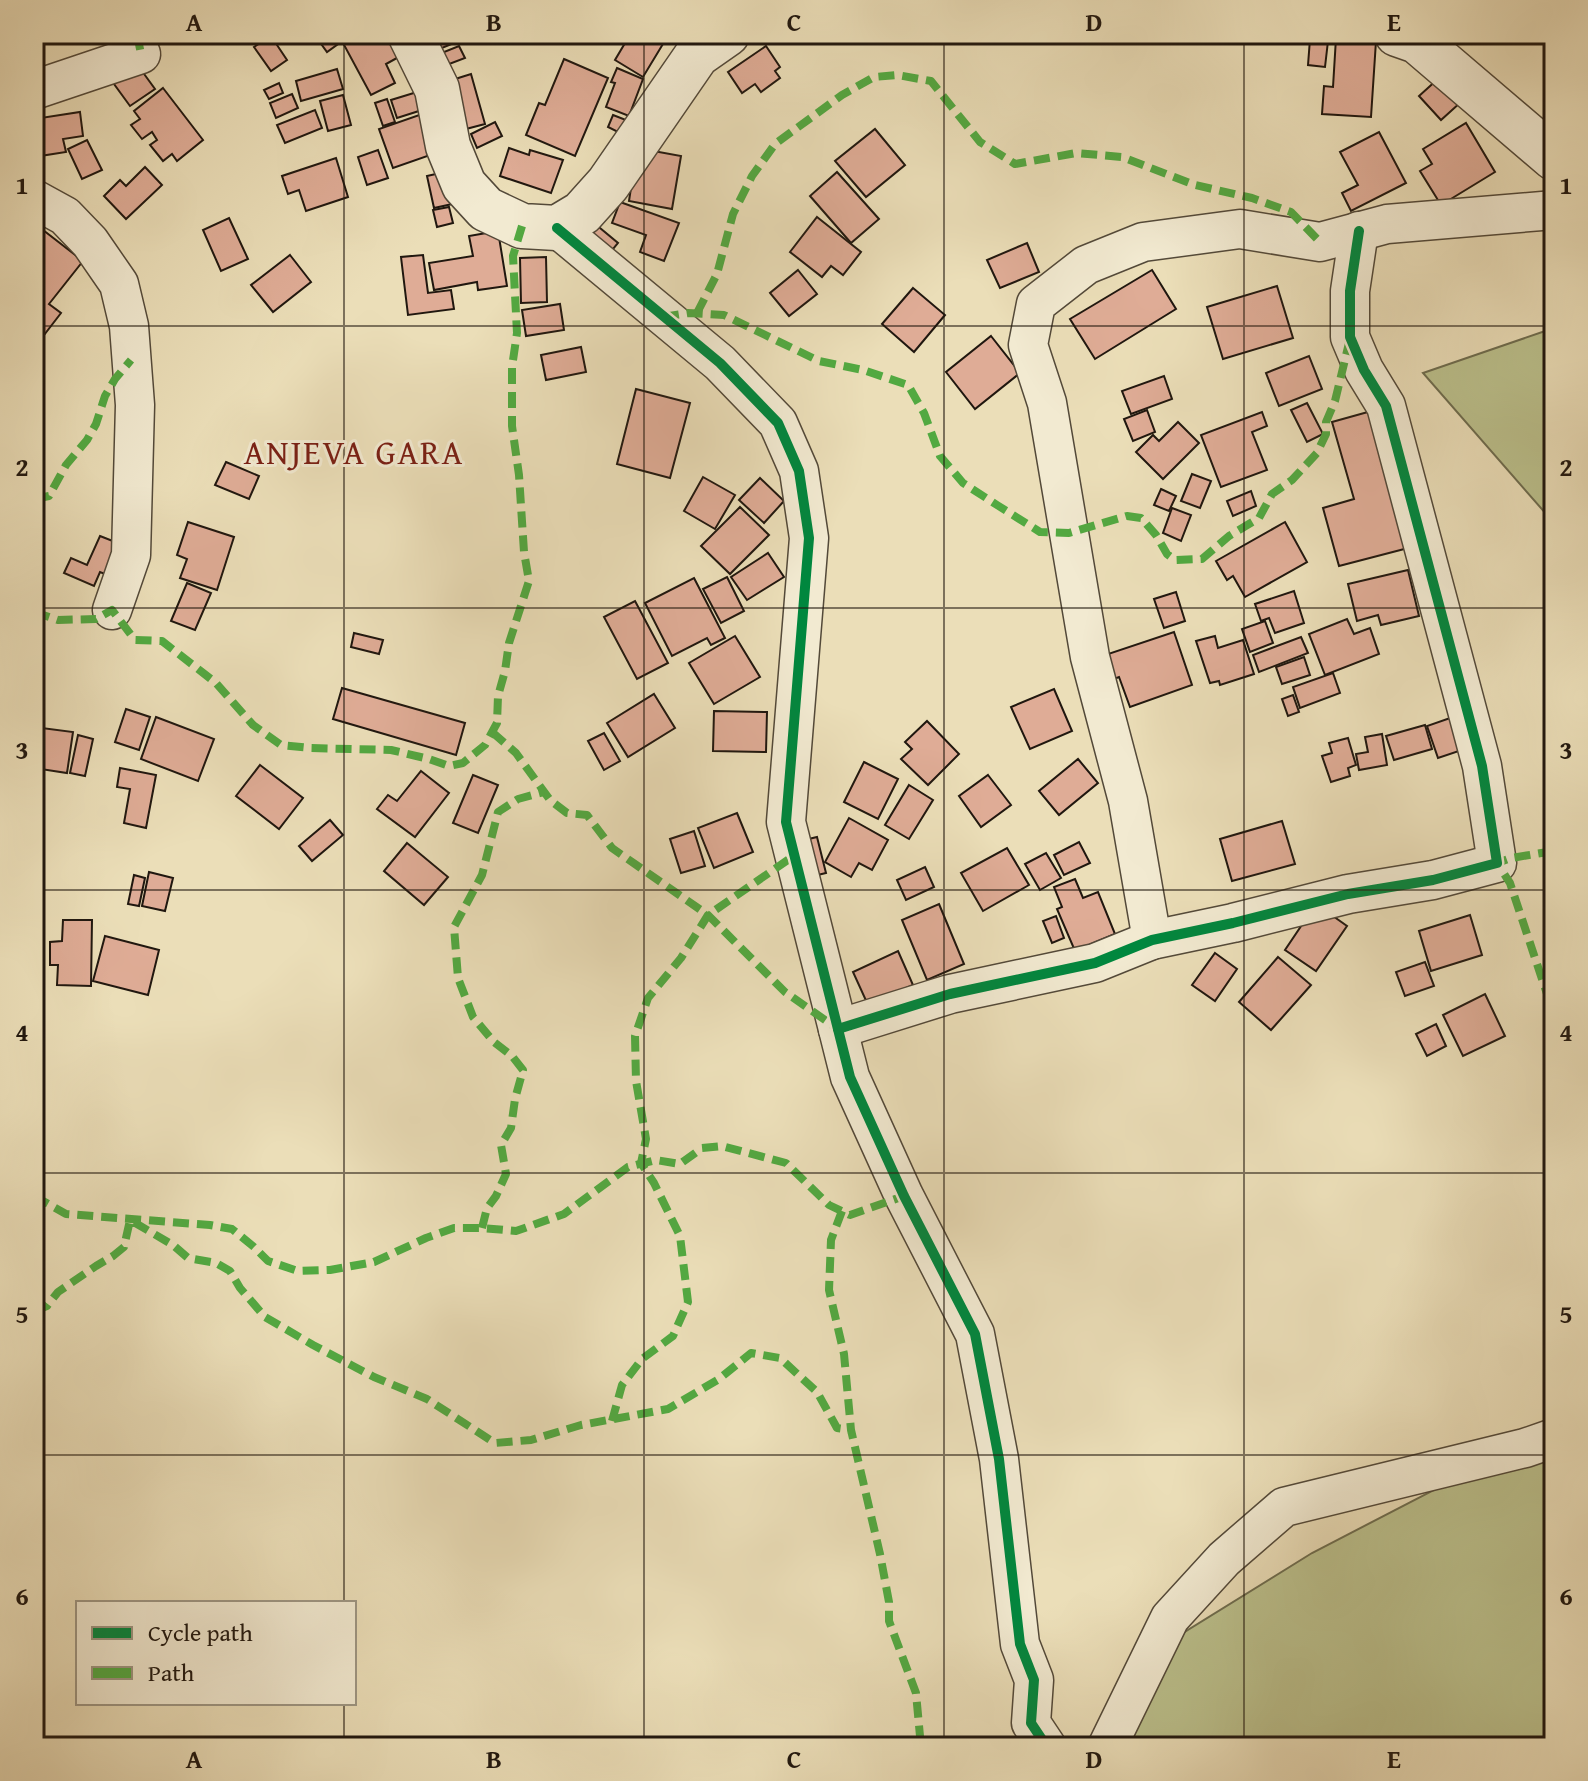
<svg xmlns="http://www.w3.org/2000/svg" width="1588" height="1781" font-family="'Gentium Book Plus',serif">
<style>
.green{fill:#bbc08c;stroke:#6e6c4e;stroke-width:2}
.building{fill:#dfac96;stroke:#20170f;stroke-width:2}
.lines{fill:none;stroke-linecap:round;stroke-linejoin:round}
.minor-casing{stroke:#534939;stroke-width:41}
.tertiary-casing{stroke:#534939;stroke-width:47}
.minor{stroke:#f2ead1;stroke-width:38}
.tertiary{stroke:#f2ead1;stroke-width:44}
.quiet{stroke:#52a941;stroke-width:8;stroke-dasharray:16 8;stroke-linecap:butt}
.cycleway-casing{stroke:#f2ead1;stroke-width:15}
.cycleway{stroke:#00873e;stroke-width:10}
.grid{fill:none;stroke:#20170f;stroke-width:2;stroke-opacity:0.55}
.labels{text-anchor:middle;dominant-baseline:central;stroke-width:6;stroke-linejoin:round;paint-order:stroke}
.quarter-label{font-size:34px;letter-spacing:2px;fill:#7a1f14;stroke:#f2ead1}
.neatline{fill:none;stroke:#20170f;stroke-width:3}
.grid-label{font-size:26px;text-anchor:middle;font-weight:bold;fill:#20170f}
</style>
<rect width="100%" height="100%" fill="#ebdeb8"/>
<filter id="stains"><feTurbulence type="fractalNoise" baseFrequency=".0025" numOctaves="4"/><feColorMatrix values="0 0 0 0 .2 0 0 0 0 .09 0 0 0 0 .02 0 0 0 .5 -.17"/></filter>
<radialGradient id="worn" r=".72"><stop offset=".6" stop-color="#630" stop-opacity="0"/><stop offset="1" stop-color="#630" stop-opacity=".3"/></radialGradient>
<g class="green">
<polygon points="1554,328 1554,523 1423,373"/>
<polygon points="1554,1428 1554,1747 1124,1747 1175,1638 1312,1553"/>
</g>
<g class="building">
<polygon points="148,34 168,34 170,42 151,46"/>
<polygon points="314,34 352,34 327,52"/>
<polygon points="360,34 396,34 406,53 386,64 395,83 371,95 343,43"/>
<polygon points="439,34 455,34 459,41 437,50 432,37"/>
<polygon points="621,34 669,34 643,77 615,60 625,43 618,39"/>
<polygon points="271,36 287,60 271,71 254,47"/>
<polygon points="1336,38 1376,41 1371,117 1322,114 1324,86 1333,87"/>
<polygon points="1310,39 1328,41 1325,67 1308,65"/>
<polygon points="459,46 465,58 444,66 439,54"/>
<polygon points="766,46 780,67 775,71 780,78 761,92 755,84 742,93 728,72"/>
<polygon points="564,59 608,78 575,156 526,135 539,103 545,105"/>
<polygon points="139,67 155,89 130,106 114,84"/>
<polygon points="617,68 643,79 629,116 606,107 615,83 611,82"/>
<polygon points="337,69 343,89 301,101 296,81"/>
<polygon points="471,74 485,124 466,129 452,80"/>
<polygon points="1439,78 1461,102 1441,120 1419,96"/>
<polygon points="279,83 283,93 269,99 264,90"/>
<polygon points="163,88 203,140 177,161 172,154 163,161 150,145 157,140 152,132 142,139 131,125 140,119 134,111"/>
<polygon points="417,92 422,110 397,118 391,100"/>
<polygon points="292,94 298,108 276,118 270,103"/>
<polygon points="343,95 351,125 328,131 320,101"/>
<polygon points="387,99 395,122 383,126 375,103"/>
<polygon points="315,110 322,128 285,143 277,125"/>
<polygon points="80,112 83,136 63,139 66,152 40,156 38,143 34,144 34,119"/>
<polygon points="425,113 439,152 393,168 379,129"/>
<polygon points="613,115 626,120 620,133 608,127"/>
<polygon points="495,122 502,136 477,148 471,134"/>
<polygon points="1466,123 1495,172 1441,205 1420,171 1432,164 1423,149"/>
<polygon points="875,129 905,165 866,197 835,161"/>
<polygon points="1379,132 1406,183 1351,211 1342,193 1358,185 1340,152"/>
<polygon points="87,140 102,170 82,179 68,149"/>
<polygon points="509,148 529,155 530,150 563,160 551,193 500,176"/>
<polygon points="637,148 681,156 672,209 629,201"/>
<polygon points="378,150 388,178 367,185 358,157"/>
<polygon points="336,158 348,197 306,211 299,190 288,194 282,176"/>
<polygon points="145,167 162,185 126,219 104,196 120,180 126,186"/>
<polygon points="449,171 457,203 434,208 427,176"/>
<polygon points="837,172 879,219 851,243 810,196"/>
<polygon points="620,202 679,223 664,261 640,252 646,235 612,223"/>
<polygon points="449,207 453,223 437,227 433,210"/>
<polygon points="817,217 861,252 843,275 831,266 822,277 790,252"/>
<polygon points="229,218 248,259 221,271 203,230"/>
<polygon points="34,223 83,261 49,304 61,313 34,348"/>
<polygon points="594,223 618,243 604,260 580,240"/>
<polygon points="498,231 507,286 478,290 477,282 434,290 429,263 473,256 469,236"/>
<polygon points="1027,243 1039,272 1000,288 987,260"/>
<polygon points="290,255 311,282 273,312 251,285"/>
<polygon points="423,255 428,293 451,290 454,309 408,315 401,257"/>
<polygon points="546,257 547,302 521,303 520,258"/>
<polygon points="798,270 817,294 789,316 770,293"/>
<polygon points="1152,270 1176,309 1095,359 1070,319"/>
<polygon points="1277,286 1293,338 1223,359 1207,307"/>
<polygon points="913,288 945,315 914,352 882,324"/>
<polygon points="560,304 564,330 526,336 522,310"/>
<polygon points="991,336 1020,373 975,409 946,372"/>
<polygon points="581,347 586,372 546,380 541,355"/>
<polygon points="1309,356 1322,389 1279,406 1266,373"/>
<polygon points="1164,376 1172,399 1131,414 1122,391"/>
<polygon points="636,389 690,403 670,478 617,464"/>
<polygon points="1307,403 1323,434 1307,442 1291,410"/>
<polygon points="1147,410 1155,432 1133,441 1124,419"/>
<polygon points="1375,410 1412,547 1339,566 1323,508 1354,499 1332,422"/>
<polygon points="1262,412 1267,426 1252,432 1267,470 1221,487 1201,435"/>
<polygon points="1178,422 1199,443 1163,479 1136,452 1153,435 1159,441"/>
<polygon points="226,462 259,476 249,499 215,485"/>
<polygon points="1192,474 1211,481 1200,508 1181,501"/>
<polygon points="703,477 735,495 715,529 684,511"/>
<polygon points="760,478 784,501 764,523 739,500"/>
<polygon points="1161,489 1176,496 1169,511 1154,505"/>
<polygon points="1251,491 1256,506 1233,516 1227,501"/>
<polygon points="740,507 769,535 730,574 701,546"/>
<polygon points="1172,508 1191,515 1181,541 1163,533"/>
<polygon points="188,522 234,537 217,590 180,578 187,559 177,555"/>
<polygon points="1285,522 1307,562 1245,597 1233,576 1227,580 1216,561"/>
<polygon points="100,536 123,545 110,576 100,572 94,586 64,573 71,558 87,565"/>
<polygon points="768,553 784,577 747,600 731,577"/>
<polygon points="1408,570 1419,616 1381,625 1378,615 1357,621 1348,584"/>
<polygon points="727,577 744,611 721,623 703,589"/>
<polygon points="694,578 725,638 711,645 707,638 672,656 645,603"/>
<polygon points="187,583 211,593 195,630 171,621"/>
<polygon points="1294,591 1304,623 1275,633 1269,618 1261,621 1255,604"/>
<polygon points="1176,592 1185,621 1164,628 1154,599"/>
<polygon points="635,601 668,663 637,679 604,617"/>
<polygon points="1347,619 1354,634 1370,628 1379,654 1325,675 1309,634"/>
<polygon points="1265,621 1273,643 1250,652 1242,629"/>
<polygon points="1174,632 1192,685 1130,707 1119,677 1114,679 1105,655"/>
<polygon points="354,633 383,640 379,654 351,647"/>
<polygon points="735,636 760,677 714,704 689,663"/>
<polygon points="1215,636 1218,648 1243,640 1254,674 1220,685 1219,681 1210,683 1196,641"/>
<polygon points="1301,637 1308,653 1259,672 1253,655"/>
<polygon points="1304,657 1310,675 1282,684 1276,667"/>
<polygon points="1333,673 1340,693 1300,708 1293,687"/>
<polygon points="342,688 465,723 456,755 333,719"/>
<polygon points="1054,689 1072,731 1030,749 1011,707"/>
<polygon points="654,694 675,728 628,757 607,723"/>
<polygon points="1293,695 1299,712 1288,716 1282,699"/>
<polygon points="126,709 150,717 139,750 115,742"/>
<polygon points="714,711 767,712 766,752 713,751"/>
<polygon points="156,717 214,739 198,781 141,759"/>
<polygon points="1453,717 1468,748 1438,758 1427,726"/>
<polygon points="927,721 959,754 928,785 901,759 912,749 905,742"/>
<polygon points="1425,725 1432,749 1394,760 1386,736"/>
<polygon points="34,727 73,732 67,773 34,768"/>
<polygon points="604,733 620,761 604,770 588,741"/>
<polygon points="1382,734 1387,765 1359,770 1356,754 1368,752 1365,737"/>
<polygon points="78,735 93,739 85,776 70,773"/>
<polygon points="1348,738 1356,765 1348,768 1350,776 1331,782 1322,756 1332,753 1329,743"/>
<polygon points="1078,759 1098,783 1059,815 1039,791"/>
<polygon points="864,762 898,779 878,819 844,802"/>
<polygon points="260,765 303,798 279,829 236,796"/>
<polygon points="120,768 156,775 146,828 124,823 130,789 117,787"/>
<polygon points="421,771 449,793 415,837 377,809 388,795 397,801"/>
<polygon points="473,775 498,785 478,833 453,823"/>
<polygon points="988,775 1011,805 981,827 959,796"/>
<polygon points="909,785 933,800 909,839 885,825"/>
<polygon points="737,813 753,852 714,868 698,828"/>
<polygon points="849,818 888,840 872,870 859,863 851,877 825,862"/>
<polygon points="330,820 343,835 312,861 299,846"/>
<polygon points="1282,821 1295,864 1232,881 1220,839"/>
<polygon points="694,831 705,866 681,873 670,839"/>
<polygon points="817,837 826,873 805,878 796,842"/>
<polygon points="1079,842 1090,863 1064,875 1054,855"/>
<polygon points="407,843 448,877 424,905 384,871"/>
<polygon points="1007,848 1029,885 983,911 961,873"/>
<polygon points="1046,853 1061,878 1040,890 1025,864"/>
<polygon points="925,867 934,887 906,900 897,880"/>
<polygon points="149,872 173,878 165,911 142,906"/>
<polygon points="134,875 145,878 139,906 128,904"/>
<polygon points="1075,879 1083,898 1098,892 1115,934 1075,951 1057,909 1062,907 1054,887"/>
<polygon points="939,904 964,964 927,980 902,920"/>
<polygon points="1316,904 1347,926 1316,971 1285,950"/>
<polygon points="1470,915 1482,955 1431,971 1419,931"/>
<polygon points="1056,916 1064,938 1052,943 1043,921"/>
<polygon points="63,920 92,920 91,986 57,985 58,965 50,965 50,942 62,941"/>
<polygon points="105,936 159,950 148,995 93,981"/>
<polygon points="898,951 913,985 868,1005 853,972"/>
<polygon points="1215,953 1237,969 1215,1001 1192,985"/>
<polygon points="1278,957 1311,985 1271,1030 1239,1002"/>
<polygon points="1425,962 1434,986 1405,996 1396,972"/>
<polygon points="1485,994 1505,1036 1463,1056 1443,1015"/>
<polygon points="1436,1024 1446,1046 1427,1056 1416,1034"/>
</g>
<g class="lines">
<defs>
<g id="minor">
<polyline points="34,90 141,54"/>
<polyline points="34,199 65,216 90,242 119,284 129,326 135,405 131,555 112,610"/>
<polyline points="557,228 720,363 778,423 799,471 809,538 786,822 850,1077 904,1196 975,1334 999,1459 1020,1644 1034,1680 1031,1723 1047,1747"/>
<polyline points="1152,940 1128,801 1090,657 1047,403 1028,345 1036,304 1086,265 1143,242 1240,229 1320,242 1387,224 1554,210"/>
<polyline points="838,1029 950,994 1095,963 1152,940 1233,923 1348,894 1433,880 1497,863 1482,766 1386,406 1364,370 1350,337 1350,291 1359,231"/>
<polyline points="1107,1747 1170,1618 1224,1559 1284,1507 1525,1448 1554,1438"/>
</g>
<g id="tertiary">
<polyline points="410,34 437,89 448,146 464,185 486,209 522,226 557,228 582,213 608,184 697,55 727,34"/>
<polyline points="1397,34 1417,41 1554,158"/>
</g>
</defs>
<use href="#minor" class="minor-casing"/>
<use href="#tertiary" class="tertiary-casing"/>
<use href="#minor" class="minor"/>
<use href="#tertiary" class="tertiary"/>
<g class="quiet">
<polyline points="137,34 141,54"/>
<polyline points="697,313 717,274 733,214 752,176 775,144 842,95 874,77 897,75 931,81 980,142 1015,164 1076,153 1122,157 1195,185 1252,198 1291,212 1320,242"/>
<polyline points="663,317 688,313 724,315 819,361 863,370 908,385 924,413 940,456 963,483 997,505 1040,532 1069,533 1127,516 1141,518 1156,535 1167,554 1175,560 1202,559 1229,536 1259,518 1272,494 1292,480 1317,453 1326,434 1326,422 1335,401 1350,339"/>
<polyline points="34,499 49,496 66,465 87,440 96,424 105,396 115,379 131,360"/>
<polyline points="34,612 58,620 96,619 112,610 135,640 162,641 216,683 253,725 281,745 310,748 391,750 429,759 449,766 463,763 485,745 497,723 498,696 505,671 509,643 529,581 524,552 519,475 512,426 512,367 517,333 513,256 522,226"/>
<polyline points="492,732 516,753 550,800 567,813 587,815 612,848 708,915 785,992 838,1029"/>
<polyline points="1554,851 1511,858 1497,863 1510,883 1554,1015"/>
<polyline points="34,1196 66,1214 210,1225 232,1229 254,1247 268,1261 298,1271 330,1270 374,1262 426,1238 454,1228 482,1228 516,1231 564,1214 628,1167 656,1160 680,1164 702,1148 722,1146 786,1163 829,1205 850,1215 904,1196"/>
<polyline points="842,1211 831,1240 829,1290 844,1354 851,1430 880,1554 889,1602 889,1621 916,1693 921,1747"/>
<polyline points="482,1228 487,1208 496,1196 506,1174 501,1145 511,1128 515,1099 523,1070 512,1056 494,1042 473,1017 458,978 454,927 482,875 498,812 518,799 544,792"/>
<polyline points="34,1311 47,1306 58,1292 96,1266 113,1256 124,1247 130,1220 173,1245 188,1258 216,1263 230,1271 240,1288 265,1317 313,1345 374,1377 427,1399 495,1443 531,1440 581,1425 668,1409 719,1379 751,1353 780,1358 817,1392 837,1428 851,1430"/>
<polyline points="612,1421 622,1385 642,1359 673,1336 688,1302 680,1236 654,1183 641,1163 646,1139 636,1081 635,1036 648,998 681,958 708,915 795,855"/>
</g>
<defs>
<g id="cycleway">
<polyline points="557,228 720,363 778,423 799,471 809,538 786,822 850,1077 904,1196 975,1334 999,1459 1020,1644 1034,1680 1031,1723 1047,1747"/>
<polyline points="838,1029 950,994 1095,963 1152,940 1233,923 1348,894 1433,880 1497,863 1482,766 1386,406 1364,370 1350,337 1350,291 1359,231"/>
</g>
</defs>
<use href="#cycleway" class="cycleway-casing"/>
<use href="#cycleway" class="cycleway"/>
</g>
<path class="grid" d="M344,34V1603M644,34V1747M944,34V1747M1244,34V1747M34,326H1554M34,608H1554M34,890H1554M34,1173H1554M34,1455H1554M344,1703V1747"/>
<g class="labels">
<g class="quarter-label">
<text x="354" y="451">ANJEVA GARA</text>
</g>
</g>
<rect width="1588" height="1781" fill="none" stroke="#ebdeb8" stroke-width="88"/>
<rect x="76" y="1601" width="280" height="104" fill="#f2ead1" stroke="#9e9683" stroke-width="2"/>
<rect x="92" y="1627" width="40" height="12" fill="#00873e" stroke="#9e9683" stroke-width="2"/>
<text x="148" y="1641" font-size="24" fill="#20170f">Cycle path</text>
<rect x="92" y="1667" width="40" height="12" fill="#52a941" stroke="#9e9683" stroke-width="2"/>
<text x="148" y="1681" font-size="24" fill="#20170f">Path</text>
<rect x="44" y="44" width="1500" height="1693" class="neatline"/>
<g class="grid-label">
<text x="194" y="31">A</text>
<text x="494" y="31">B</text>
<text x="794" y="31">C</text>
<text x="1094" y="31">D</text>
<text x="1394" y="31">E</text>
<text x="22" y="194">1</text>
<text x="1566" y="194">1</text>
<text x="22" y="476">2</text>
<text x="1566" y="476">2</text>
<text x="22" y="759">3</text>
<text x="1566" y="759">3</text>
<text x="22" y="1041">4</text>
<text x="1566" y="1041">4</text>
<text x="22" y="1323">5</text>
<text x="1566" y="1323">5</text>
<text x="22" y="1605">6</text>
<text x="1566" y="1605">6</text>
<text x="194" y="1768">A</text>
<text x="494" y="1768">B</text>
<text x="794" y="1768">C</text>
<text x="1094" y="1768">D</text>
<text x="1394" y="1768">E</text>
</g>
<rect width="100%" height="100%" filter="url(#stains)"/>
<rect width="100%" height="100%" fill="url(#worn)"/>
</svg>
